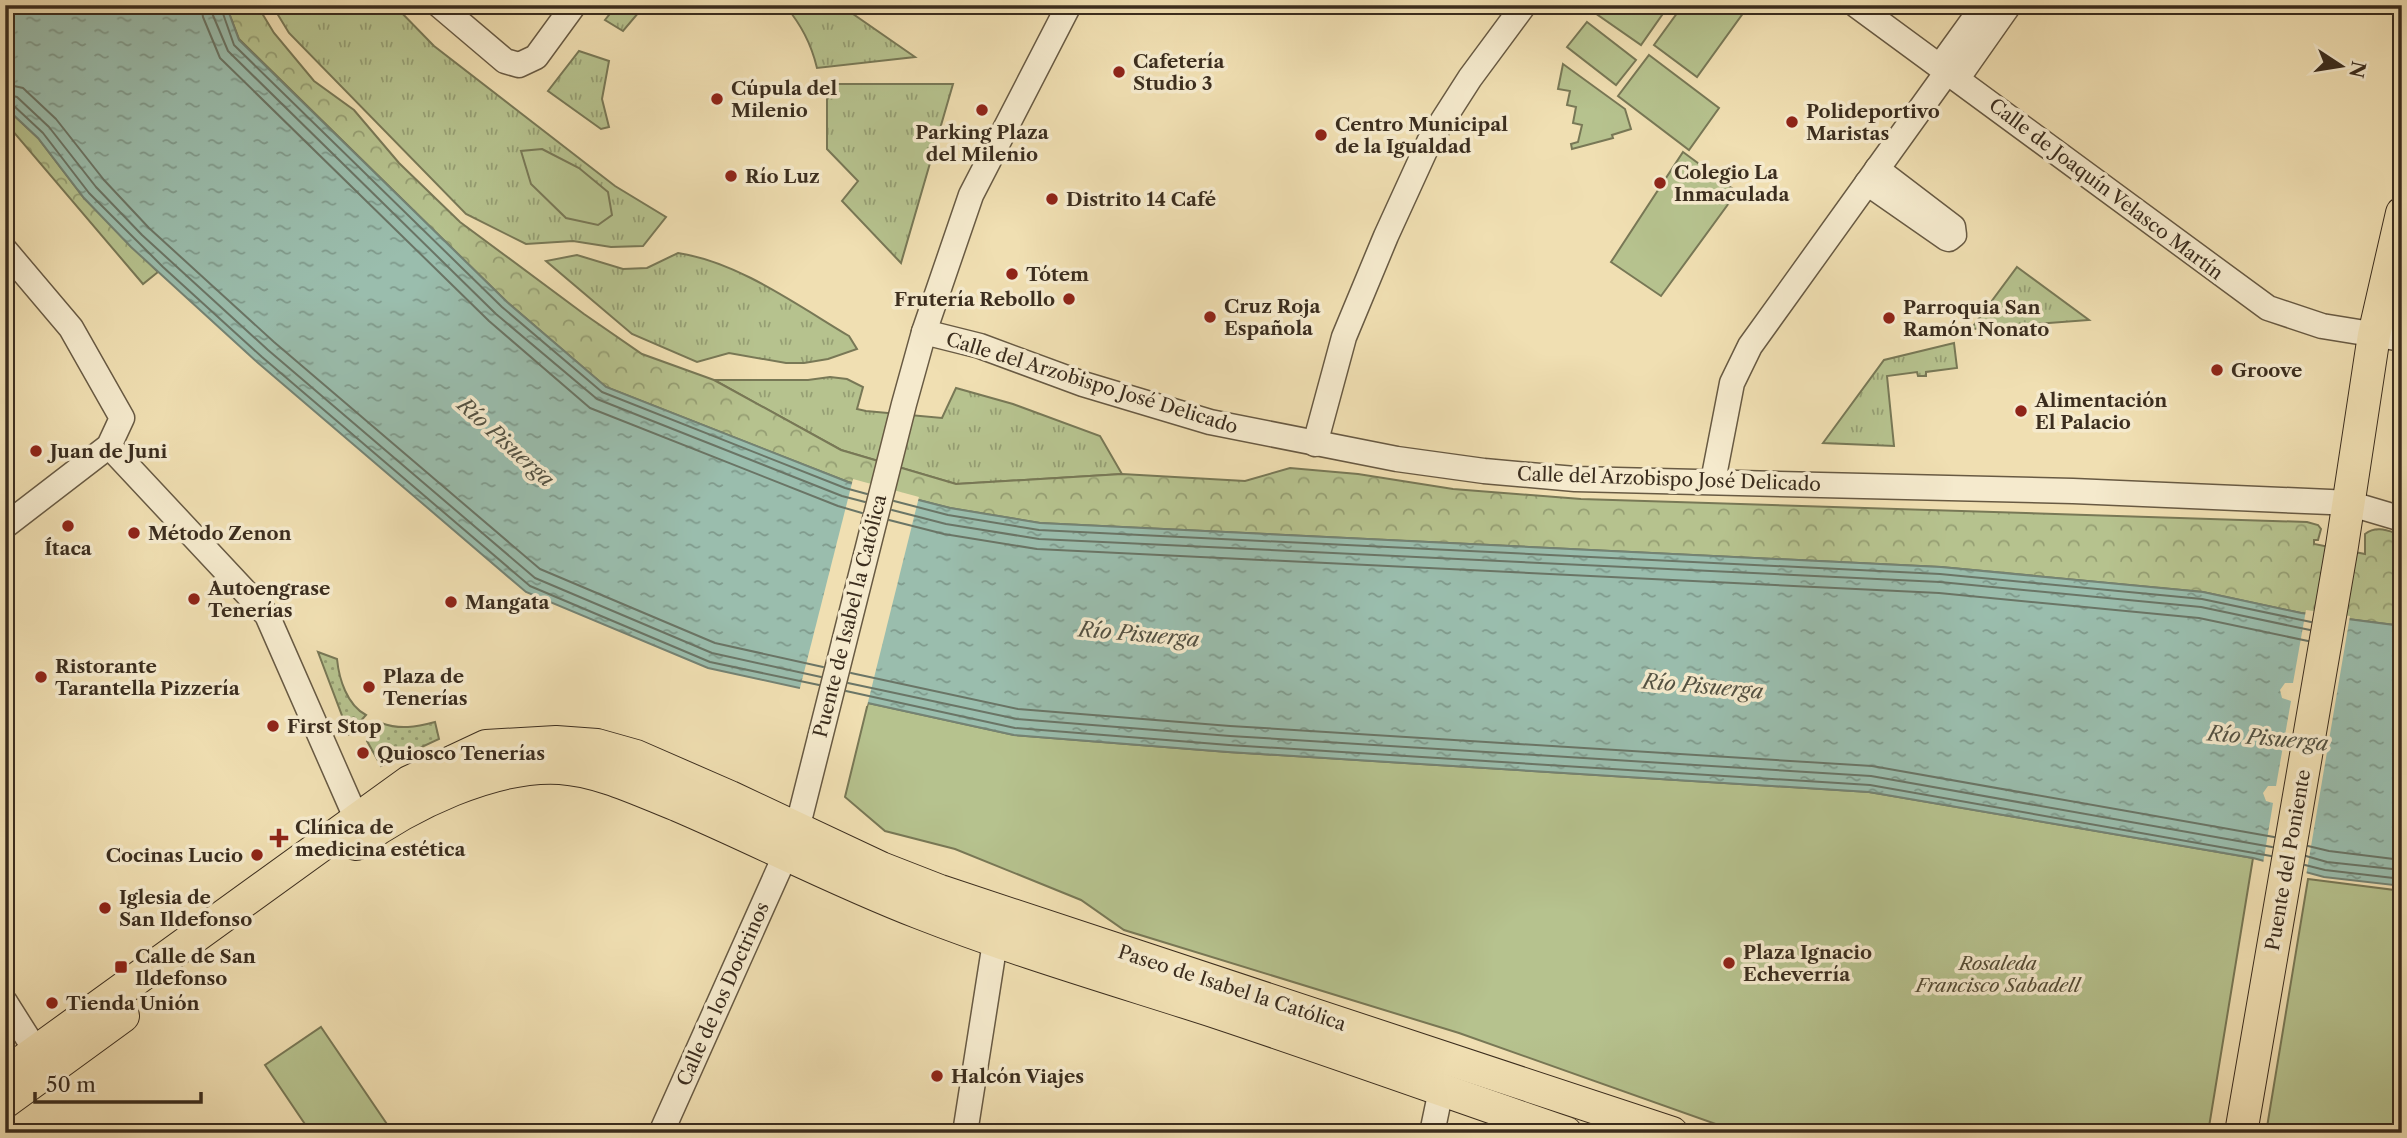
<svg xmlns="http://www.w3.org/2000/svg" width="2407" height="1138" font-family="'Libre Caslon Text',serif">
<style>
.grass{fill:url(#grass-tufts);stroke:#787856;stroke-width:2}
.forest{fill:url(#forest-crowns);stroke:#787856;stroke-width:2}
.park{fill:#b6c28e;stroke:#787856;stroke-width:2}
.garden{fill:url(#garden-dots);stroke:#787856;stroke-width:2}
.water{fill:url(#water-ripples);stroke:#748374;stroke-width:2}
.pier{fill:#f0dfb2}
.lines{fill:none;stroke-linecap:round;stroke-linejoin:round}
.shore{stroke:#6a7566;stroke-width:2}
.minor-casing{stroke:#685a43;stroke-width:27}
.major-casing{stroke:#3b2d1e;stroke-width:34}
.minor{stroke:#f5eacd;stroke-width:24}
.major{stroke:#f0dfb2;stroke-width:32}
.poi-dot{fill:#8f2418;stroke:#f5eacd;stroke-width:2.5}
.labels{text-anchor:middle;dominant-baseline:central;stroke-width:7;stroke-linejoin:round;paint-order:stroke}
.poi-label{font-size:19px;font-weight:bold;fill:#3b2d1e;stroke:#f5eacd;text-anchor:start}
.street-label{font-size:19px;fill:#3b2d1e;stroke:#f5eacd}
.park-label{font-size:19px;font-style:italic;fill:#544b34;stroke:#f5eacd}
.water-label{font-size:21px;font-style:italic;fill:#535142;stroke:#f5eacd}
</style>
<defs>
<pattern id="grass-tufts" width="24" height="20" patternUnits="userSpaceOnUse" patternTransform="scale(1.75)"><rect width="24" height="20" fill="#b6c28e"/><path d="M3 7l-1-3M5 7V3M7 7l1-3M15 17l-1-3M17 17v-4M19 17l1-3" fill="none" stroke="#959e73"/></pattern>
<pattern id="forest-crowns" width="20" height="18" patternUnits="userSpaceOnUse" patternTransform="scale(1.75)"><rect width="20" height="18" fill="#b6c28e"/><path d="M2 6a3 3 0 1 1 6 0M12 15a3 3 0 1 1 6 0" fill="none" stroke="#959e73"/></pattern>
<pattern id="garden-dots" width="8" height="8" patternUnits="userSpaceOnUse" patternTransform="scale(1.75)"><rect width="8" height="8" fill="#b6c28e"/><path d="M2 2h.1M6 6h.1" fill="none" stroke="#959e73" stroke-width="1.8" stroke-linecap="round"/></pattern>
<pattern id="water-ripples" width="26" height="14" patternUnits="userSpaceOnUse" patternTransform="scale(1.75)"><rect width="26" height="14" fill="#9abdad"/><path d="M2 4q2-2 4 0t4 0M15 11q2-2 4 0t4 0" fill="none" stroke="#7f9a8c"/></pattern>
</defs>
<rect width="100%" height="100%" fill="#f0dfb2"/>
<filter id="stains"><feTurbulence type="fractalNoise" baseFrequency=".00286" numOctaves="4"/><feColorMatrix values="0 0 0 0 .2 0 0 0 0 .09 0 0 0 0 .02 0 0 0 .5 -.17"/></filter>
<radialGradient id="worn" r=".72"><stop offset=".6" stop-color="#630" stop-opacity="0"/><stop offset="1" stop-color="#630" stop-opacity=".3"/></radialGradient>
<g class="grass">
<polygon points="272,5 394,5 434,46 615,186 666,217 643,246 611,247 573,241 526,244 466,214 289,33"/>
<polygon points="617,5 645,5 623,31 605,20"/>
<path d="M785,5H840L915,57L817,68C811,43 801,25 785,5Z"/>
<polygon points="579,51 609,61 602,99 609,127 601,129 548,91"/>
<polygon points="827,84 953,84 901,263 842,201 858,181 827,149"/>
<path d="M678,253C738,262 797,305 849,336L857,349L828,359L804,363H786L729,353L697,362L632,334L546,261L577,255L623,269L647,268Z"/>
<polygon points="2017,267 2089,320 1971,329"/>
<polygon points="1954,343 1957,368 1926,372 1926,376 1918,376 1917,372 1887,376 1894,446 1823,443 1884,360"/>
<polygon points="830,377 847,379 863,387 857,409 866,411 942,418 956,388 1013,404 1100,436 1122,474 956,484 841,450 714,380 808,380"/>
</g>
<g class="forest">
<path d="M226,5H257L274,33L314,81L354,110L399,163L460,222L584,314L642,354L714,380L841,450L956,484L1122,474L1245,481L1290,468L1358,474L1453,489L1581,499L2307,522L2318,525L2321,529L2318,540H2314V544L2365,554V534C2377,525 2388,531 2402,535V626L2301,613L2203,592L1941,567L1040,523L950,508L848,482L606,387L507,302L239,39Z"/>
<polygon points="5,107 38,138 84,198 158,272 143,284 5,122"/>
</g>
<g class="park">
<polygon points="1601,5 1669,5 1641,45 1595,13"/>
<polygon points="1683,5 1749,5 1697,77 1654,45"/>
<polygon points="1587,22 1636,60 1616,85 1567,47"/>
<polygon points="1649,55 1719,108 1689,150 1618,96"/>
<polygon points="1563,64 1625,109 1631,129 1612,135 1613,138 1572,149 1571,144 1578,142 1582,125 1573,123 1576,107 1567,105 1570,91 1558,89"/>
<polygon points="542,149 579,168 608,192 612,215 598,225 566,218 531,184 521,151"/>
<polygon points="1683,152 1737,192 1661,296 1611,262"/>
<polygon points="868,703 1014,735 1228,752 1869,792 2253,858 2208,1133 1741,1133 1459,1033 1124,930 1081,900 955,849 885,831 845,797"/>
<polygon points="2308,879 2402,891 2402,1133 2266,1133"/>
<polygon points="321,1027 393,1133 311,1133 265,1065"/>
</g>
<g class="garden">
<path d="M318,652L337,659C339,679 347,705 366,715L349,734Z"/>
<path d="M435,722L439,739L381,766L367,741L381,723C400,730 416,727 435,722Z"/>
</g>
<polygon class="water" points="5,5 226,5 239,40 507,302 606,387 848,482 950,508 1040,523 1941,567 2203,592 2301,613 2402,626 2402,886 2324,877 2253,858 1869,792 1228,752 1014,735 708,668 526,592 257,362 131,247 84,198 38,138 5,107"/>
<g class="pier">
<polygon points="853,479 919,497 867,706 799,692"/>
<polygon points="2306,610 2350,616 2306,876 2263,864 2273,803 2266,801 2263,793 2268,786 2276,786 2291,701 2282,698 2280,690 2285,683 2293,683"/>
</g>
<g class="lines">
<g class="shore">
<polyline points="201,5 203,17 220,58 489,321 590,408 838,506 862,513"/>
<polyline points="211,5 212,13 228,51 496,314 597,399 842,496 865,502"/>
<polyline points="220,5 234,45 502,307 602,392 845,488 867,494"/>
<polyline points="5,84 23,88 56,119 104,180 149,228 274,342 540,569 715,643 823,667"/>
<polyline points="5,94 17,97 49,127 96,187 142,235 268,350 535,578 712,653 821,677"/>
<polyline points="5,103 13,105 43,133 89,193 163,267 262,357 530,586 710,662 819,685"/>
<polyline points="894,501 948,515 1039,530 1940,574 2202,599 2311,622"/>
<polyline points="892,510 946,524 1039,539 1940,582 2201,607 2310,630"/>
<polyline points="889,520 944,534 1037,549 1939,593 2199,618 2308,641"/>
<polyline points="851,673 1018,709 1230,726 1872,766 2274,837"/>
<polyline points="848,683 1017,719 1230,736 1871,776 2272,847"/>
<polyline points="846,691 1015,728 1229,745 1870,785 2271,856"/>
<polyline points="2308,846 2329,851 2402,860"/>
<polyline points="2306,856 2327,862 2402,870"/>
<polyline points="2305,865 2325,870 2402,879"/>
</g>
<defs>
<g id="minor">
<polyline points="439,5 505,61 519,65 536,57 574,5"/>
<polyline points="1856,5 2268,308 2322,326 2402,339"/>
<polyline points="1940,66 1984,5"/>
<polyline points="1957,79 2009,5"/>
<polyline points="1867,183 1946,238 1949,239 1954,235 1953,227 1877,169"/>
<polyline points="5,250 71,328 122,418 109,446 5,526"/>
<polyline points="924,332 980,346 1083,384 1210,422 1397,459 1484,471 1575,479 2073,491 2330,502 2348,503 2402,519"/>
<polyline points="1315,444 1344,337 1386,236 1429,142 1470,78 1524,5"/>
<polyline points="109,446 267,615 357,820 374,818"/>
<polyline points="1713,481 1732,383 1750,346 1947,72"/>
<polyline points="5,1002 36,1051"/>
<polyline points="661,1133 797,829 904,404 924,332 971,195 1069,5"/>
<polyline points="965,1133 995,942"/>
<polyline points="1432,1133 1441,1090"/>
</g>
<g id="major">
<path d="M356,844C409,805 493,764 560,768C601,771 639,790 677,805C759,840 837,881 920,913C1017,951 1117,980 1216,1012C1333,1051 1450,1093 1566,1133"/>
<polyline points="5,1074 409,782 486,746 556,742 597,745 636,756 730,797 881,868 940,891 1672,1133"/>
<polyline points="5,1102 123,1016"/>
<polyline points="2241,1133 2342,546 2374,335 2402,213"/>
</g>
</defs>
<use href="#minor" class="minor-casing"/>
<use href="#major" class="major-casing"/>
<use href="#minor" class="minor"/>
<use href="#major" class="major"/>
</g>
<g class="poi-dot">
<circle cx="1119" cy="72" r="7"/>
<circle cx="717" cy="99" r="7"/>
<circle cx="982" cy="110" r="7"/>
<circle cx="1792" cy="122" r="7"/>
<circle cx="1321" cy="135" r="7"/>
<circle cx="731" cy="176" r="7"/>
<circle cx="1660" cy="183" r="7"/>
<circle cx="1052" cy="199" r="7"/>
<circle cx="1012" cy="274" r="7"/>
<circle cx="1069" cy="299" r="7"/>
<circle cx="1210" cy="317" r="7"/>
<circle cx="1889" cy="318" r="7"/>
<circle cx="2217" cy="370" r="7"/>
<circle cx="2021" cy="411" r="7"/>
<circle cx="36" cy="451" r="7"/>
<circle cx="68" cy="526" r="7"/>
<circle cx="134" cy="533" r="7"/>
<circle cx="194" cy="599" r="7"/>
<circle cx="451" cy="602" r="7"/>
<circle cx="41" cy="677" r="7"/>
<circle cx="369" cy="687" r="7"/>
<circle cx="273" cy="726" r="7"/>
<circle cx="363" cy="753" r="7"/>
<path d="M275.5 827.5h7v7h7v7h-7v7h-7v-7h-7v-7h7z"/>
<circle cx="257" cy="855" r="7"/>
<circle cx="105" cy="908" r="7"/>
<circle cx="1729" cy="963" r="7"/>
<rect x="114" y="960" width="14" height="14" rx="3.5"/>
<circle cx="52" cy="1003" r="7"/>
<circle cx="937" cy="1076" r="7"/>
</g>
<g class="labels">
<g class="poi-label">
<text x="1133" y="61">Cafetería<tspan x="1133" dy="22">Studio 3</tspan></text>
<text x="731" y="88">Cúpula del<tspan x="731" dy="22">Milenio</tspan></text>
<text x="1806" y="111">Polideportivo<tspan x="1806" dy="22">Maristas</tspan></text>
<text x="1335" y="124">Centro Municipal<tspan x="1335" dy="22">de la Igualdad</tspan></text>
<text x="982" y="132" text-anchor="middle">Parking Plaza<tspan x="982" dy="22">del Milenio</tspan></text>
<text x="1674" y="172">Colegio La<tspan x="1674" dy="22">Inmaculada</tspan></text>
<text x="745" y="176">Río Luz</text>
<text x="1066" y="199">Distrito 14 Café</text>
<text x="1026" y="274">Tótem</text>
<text x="1055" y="299" text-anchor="end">Frutería Rebollo</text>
<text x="1224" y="306">Cruz Roja<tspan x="1224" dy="22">Española</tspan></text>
<text x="1903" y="307">Parroquia San<tspan x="1903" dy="22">Ramón Nonato</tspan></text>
<text x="2231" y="370">Groove</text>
<text x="2035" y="400">Alimentación<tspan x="2035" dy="22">El Palacio</tspan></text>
<text x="50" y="451">Juan de Juni</text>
<text x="148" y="533">Método Zenon</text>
<text x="68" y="548" text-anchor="middle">Ítaca</text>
<text x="208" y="588">Autoengrase<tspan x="208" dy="22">Tenerías</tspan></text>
<text x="465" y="602">Mangata</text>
<text x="55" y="666">Ristorante<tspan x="55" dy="22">Tarantella Pizzería</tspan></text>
<text x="383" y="676">Plaza de<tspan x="383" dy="22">Tenerías</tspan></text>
<text x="287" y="726">First Stop</text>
<text x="377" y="753">Quiosco Tenerías</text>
<text x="295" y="827">Clínica de<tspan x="295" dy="22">medicina estética</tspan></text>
<text x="243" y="855" text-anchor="end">Cocinas Lucio</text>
<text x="119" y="897">Iglesia de<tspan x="119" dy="22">San Ildefonso</tspan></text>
<text x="1743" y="952">Plaza Ignacio<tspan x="1743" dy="22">Echeverría</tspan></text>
<text x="135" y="956">Calle de San<tspan x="135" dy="22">Ildefonso</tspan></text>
<text x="66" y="1003">Tienda Unión</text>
<text x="951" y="1076">Halcón Viajes</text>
</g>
<g class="street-label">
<text transform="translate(2106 189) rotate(37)">Calle de Joaquín Velasco Martín</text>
<text transform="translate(1092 383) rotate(17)">Calle del Arzobispo José Delicado</text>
<text transform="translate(1669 479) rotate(2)">Calle del Arzobispo José Delicado</text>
<text transform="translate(850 616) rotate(-76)">Puente de Isabel la Católica</text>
<text transform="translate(2288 860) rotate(-80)">Puente del Poniente</text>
<text transform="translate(1232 988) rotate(18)">Paseo de Isabel la Católica</text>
<text transform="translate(723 994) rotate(-66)">Calle de los Doctrinos</text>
</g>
<g class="park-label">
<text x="1998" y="963">Rosaleda<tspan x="1998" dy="22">Francisco Sabadell</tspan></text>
</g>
<g class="water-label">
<text transform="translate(506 442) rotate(42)">Río Pisuerga</text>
<text transform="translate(1139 634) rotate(5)">Río Pisuerga</text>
<text transform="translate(1703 686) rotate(5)">Río Pisuerga</text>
<text transform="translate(2268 738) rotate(5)">Río Pisuerga</text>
</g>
</g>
<rect width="2407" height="1138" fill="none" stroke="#f0dfb2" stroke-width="28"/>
<rect x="7" y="7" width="2393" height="1124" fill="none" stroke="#3b2d1e" stroke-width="3.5"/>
<rect x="14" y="14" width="2379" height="1110" fill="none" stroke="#3b2d1e" stroke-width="2"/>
<g transform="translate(2341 66) rotate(102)" stroke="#f5eacd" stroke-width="5" paint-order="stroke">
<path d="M0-5L12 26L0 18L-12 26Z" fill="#3b2d1e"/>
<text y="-10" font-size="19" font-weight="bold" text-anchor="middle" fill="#3b2d1e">N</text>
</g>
<path d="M35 1092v10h166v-10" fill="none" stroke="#3b2d1e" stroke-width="3.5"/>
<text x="46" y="1092" font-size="21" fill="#3b2d1e" stroke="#f5eacd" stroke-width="5" paint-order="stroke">50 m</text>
<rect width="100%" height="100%" filter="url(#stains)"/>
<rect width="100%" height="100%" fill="url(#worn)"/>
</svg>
